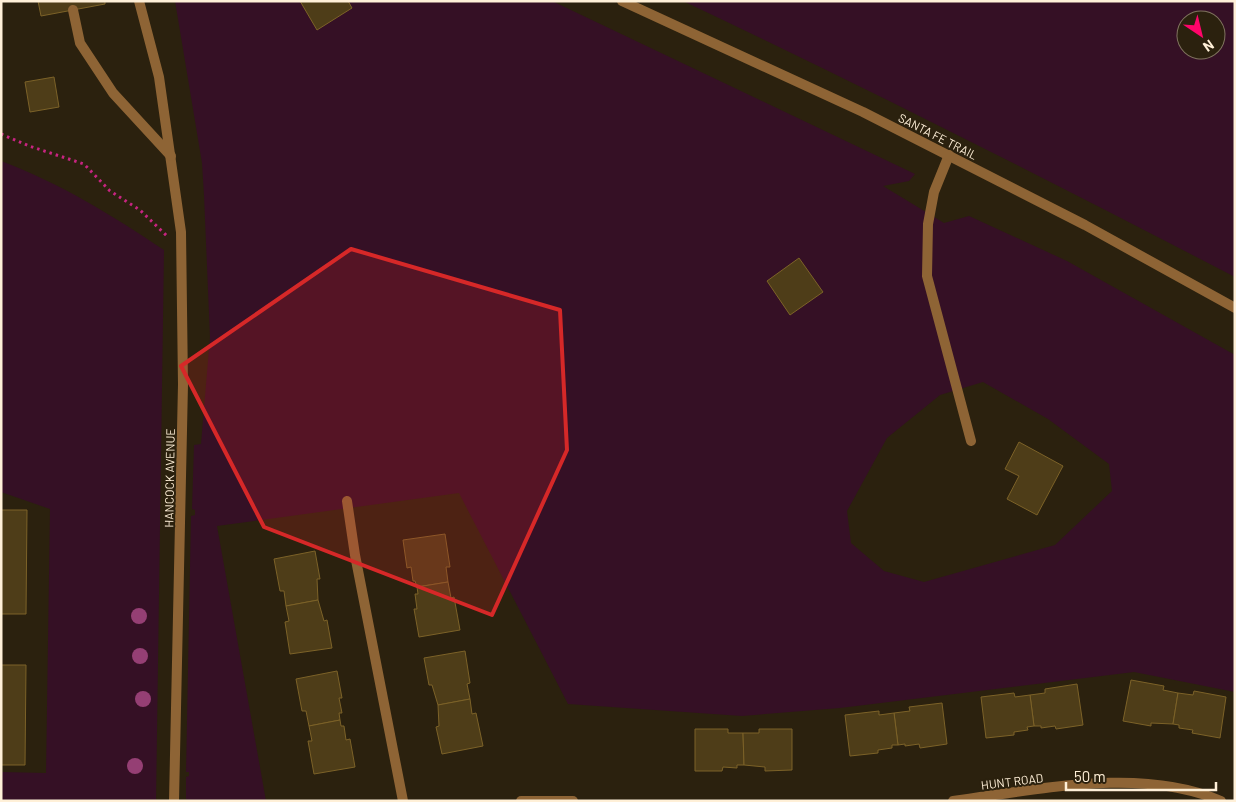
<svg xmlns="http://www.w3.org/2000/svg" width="1236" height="802" font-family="Barlow,sans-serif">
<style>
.green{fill:#351025;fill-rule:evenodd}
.building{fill:#4e3d18;stroke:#7c6228}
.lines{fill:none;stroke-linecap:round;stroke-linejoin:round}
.path{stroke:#c72481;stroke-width:3;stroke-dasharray:2.5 4;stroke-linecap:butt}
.service{stroke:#8e6435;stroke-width:10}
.minor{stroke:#8e6435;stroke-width:10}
.tertiary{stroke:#8e6435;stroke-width:10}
.tree{fill:#953f74}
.marked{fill:#d62828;fill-opacity:0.2;stroke:#d62828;stroke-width:4;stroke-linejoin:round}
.labels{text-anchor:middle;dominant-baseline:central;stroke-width:4;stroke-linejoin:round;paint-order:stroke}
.street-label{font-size:12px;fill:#fff0d8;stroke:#2b210e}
</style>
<rect width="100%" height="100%" fill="#2b210e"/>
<g class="green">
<path d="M175,1H552L915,174L909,181L883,186L944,223L969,216L1067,261L1235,355V692L1134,672L840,708L742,716L568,704L459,493L217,526L266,801H192L186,799V777L189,776V772H186L191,516L195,515V510L192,509L194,445L201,444L210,337L204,195L202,163ZM983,382L1048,419L1109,464L1112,491L1055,545L924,582L884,571L851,543L847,511L887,438L940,395Z"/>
<path d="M683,1H1235V277C1052,182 869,89 683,1ZM1186,20H1216V50H1186Z"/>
<path d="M1,161C60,183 113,216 164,250L156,801H1V772L46,773L50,509L1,492Z"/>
</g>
<g class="building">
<polygon points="38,1 105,1 105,4 41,16"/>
<polygon points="300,1 348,1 352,8 317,30"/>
<polygon points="54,77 59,107 30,112 25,82"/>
<polygon points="799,258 823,292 790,315 767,281"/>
<polygon points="1019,442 1063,466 1037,515 1007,499 1019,476 1005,469"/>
<polygon points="1,510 27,510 26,614 1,614"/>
<polygon points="445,534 450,567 446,567 448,582 417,587 415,581 413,581 411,567 407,568 403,540"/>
<polygon points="315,551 320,579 317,579 318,600 286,606 284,591 280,591 274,559"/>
<polygon points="448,582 451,598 454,597 460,630 419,637 414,609 417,609 415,594 418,594 417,587"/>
<polygon points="318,600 324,621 327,620 332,648 290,654 285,622 289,621 286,606"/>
<polygon points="465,651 470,683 467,684 470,699 438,705 432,685 429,685 424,658"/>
<polygon points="1,665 26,665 25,765 1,765"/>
<polygon points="337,671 342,698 339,698 342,713 339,713 340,720 309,726 306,711 302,711 296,679"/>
<polygon points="1131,680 1164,686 1163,690 1178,693 1173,724 1151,723 1151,726 1123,721"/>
<polygon points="1077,684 1083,725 1056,729 1055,726 1041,728 1041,726 1034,726 1030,695 1045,693 1045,689"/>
<polygon points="1194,691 1226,697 1220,738 1192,733 1193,730 1179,728 1179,725 1173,724 1178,693 1193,695"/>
<polygon points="1014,693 1015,697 1030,695 1034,726 1027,727 1028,730 1014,732 1014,735 986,738 981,697"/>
<polygon points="470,699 472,714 476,713 483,746 442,754 436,727 439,726 438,705"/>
<polygon points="942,703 947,744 920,748 919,744 905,746 905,744 898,745 894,713 910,711 909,707"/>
<polygon points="879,711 879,715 894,713 898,745 892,745 892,748 878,750 878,753 850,756 845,715"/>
<polygon points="340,720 341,726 344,726 346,740 350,739 355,767 314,774 308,741 312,741 309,726"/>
<polygon points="695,729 728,729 728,733 743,733 744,765 737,765 737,768 723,767 722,771 695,771"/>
<polygon points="759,729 792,729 792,770 765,771 765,767 744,765 743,733 759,733"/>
</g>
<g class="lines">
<polyline class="path" points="1,134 29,146 84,164 110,191 140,210 167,236"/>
<polyline class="service" points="949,155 934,192 928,224 927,276 971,441"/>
<g class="minor">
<polyline points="139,1 159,77 181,232 183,384 174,801"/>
<polyline points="73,10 80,43 113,93 171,156"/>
<polyline points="347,501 355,555 403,801"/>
<polyline points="521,801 573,801"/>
<path d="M953,801C1037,790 1141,766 1221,801"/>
</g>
<polyline class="tertiary" points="622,1 863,112 1085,225 1235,308"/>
</g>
<g class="tree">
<circle cx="139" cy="616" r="8"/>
<circle cx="140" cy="656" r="8"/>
<circle cx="143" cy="699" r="8"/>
<circle cx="135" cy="766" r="8"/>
</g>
<path class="marked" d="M351,249L560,310L567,450L492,615L264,527L181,366Z"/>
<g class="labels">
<g class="street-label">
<text transform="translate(938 136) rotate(27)">SANTA FE TRAIL</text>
<text transform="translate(169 478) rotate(-89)">HANCOCK AVENUE</text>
<text transform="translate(1012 781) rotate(-7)">HUNT ROAD</text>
</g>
</g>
<rect width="1236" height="802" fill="none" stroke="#fff0d8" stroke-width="5"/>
<g transform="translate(1201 35) rotate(145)"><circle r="24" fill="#2b210e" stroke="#80745f"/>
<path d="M0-4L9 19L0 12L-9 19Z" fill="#ff046a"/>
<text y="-8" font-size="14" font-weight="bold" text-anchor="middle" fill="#fff0d8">N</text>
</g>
<path d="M1066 782v8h150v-8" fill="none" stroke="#fff0d8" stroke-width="2.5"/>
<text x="1074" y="782" font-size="15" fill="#fff0d8" stroke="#2b210e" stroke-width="4" paint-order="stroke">50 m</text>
</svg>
